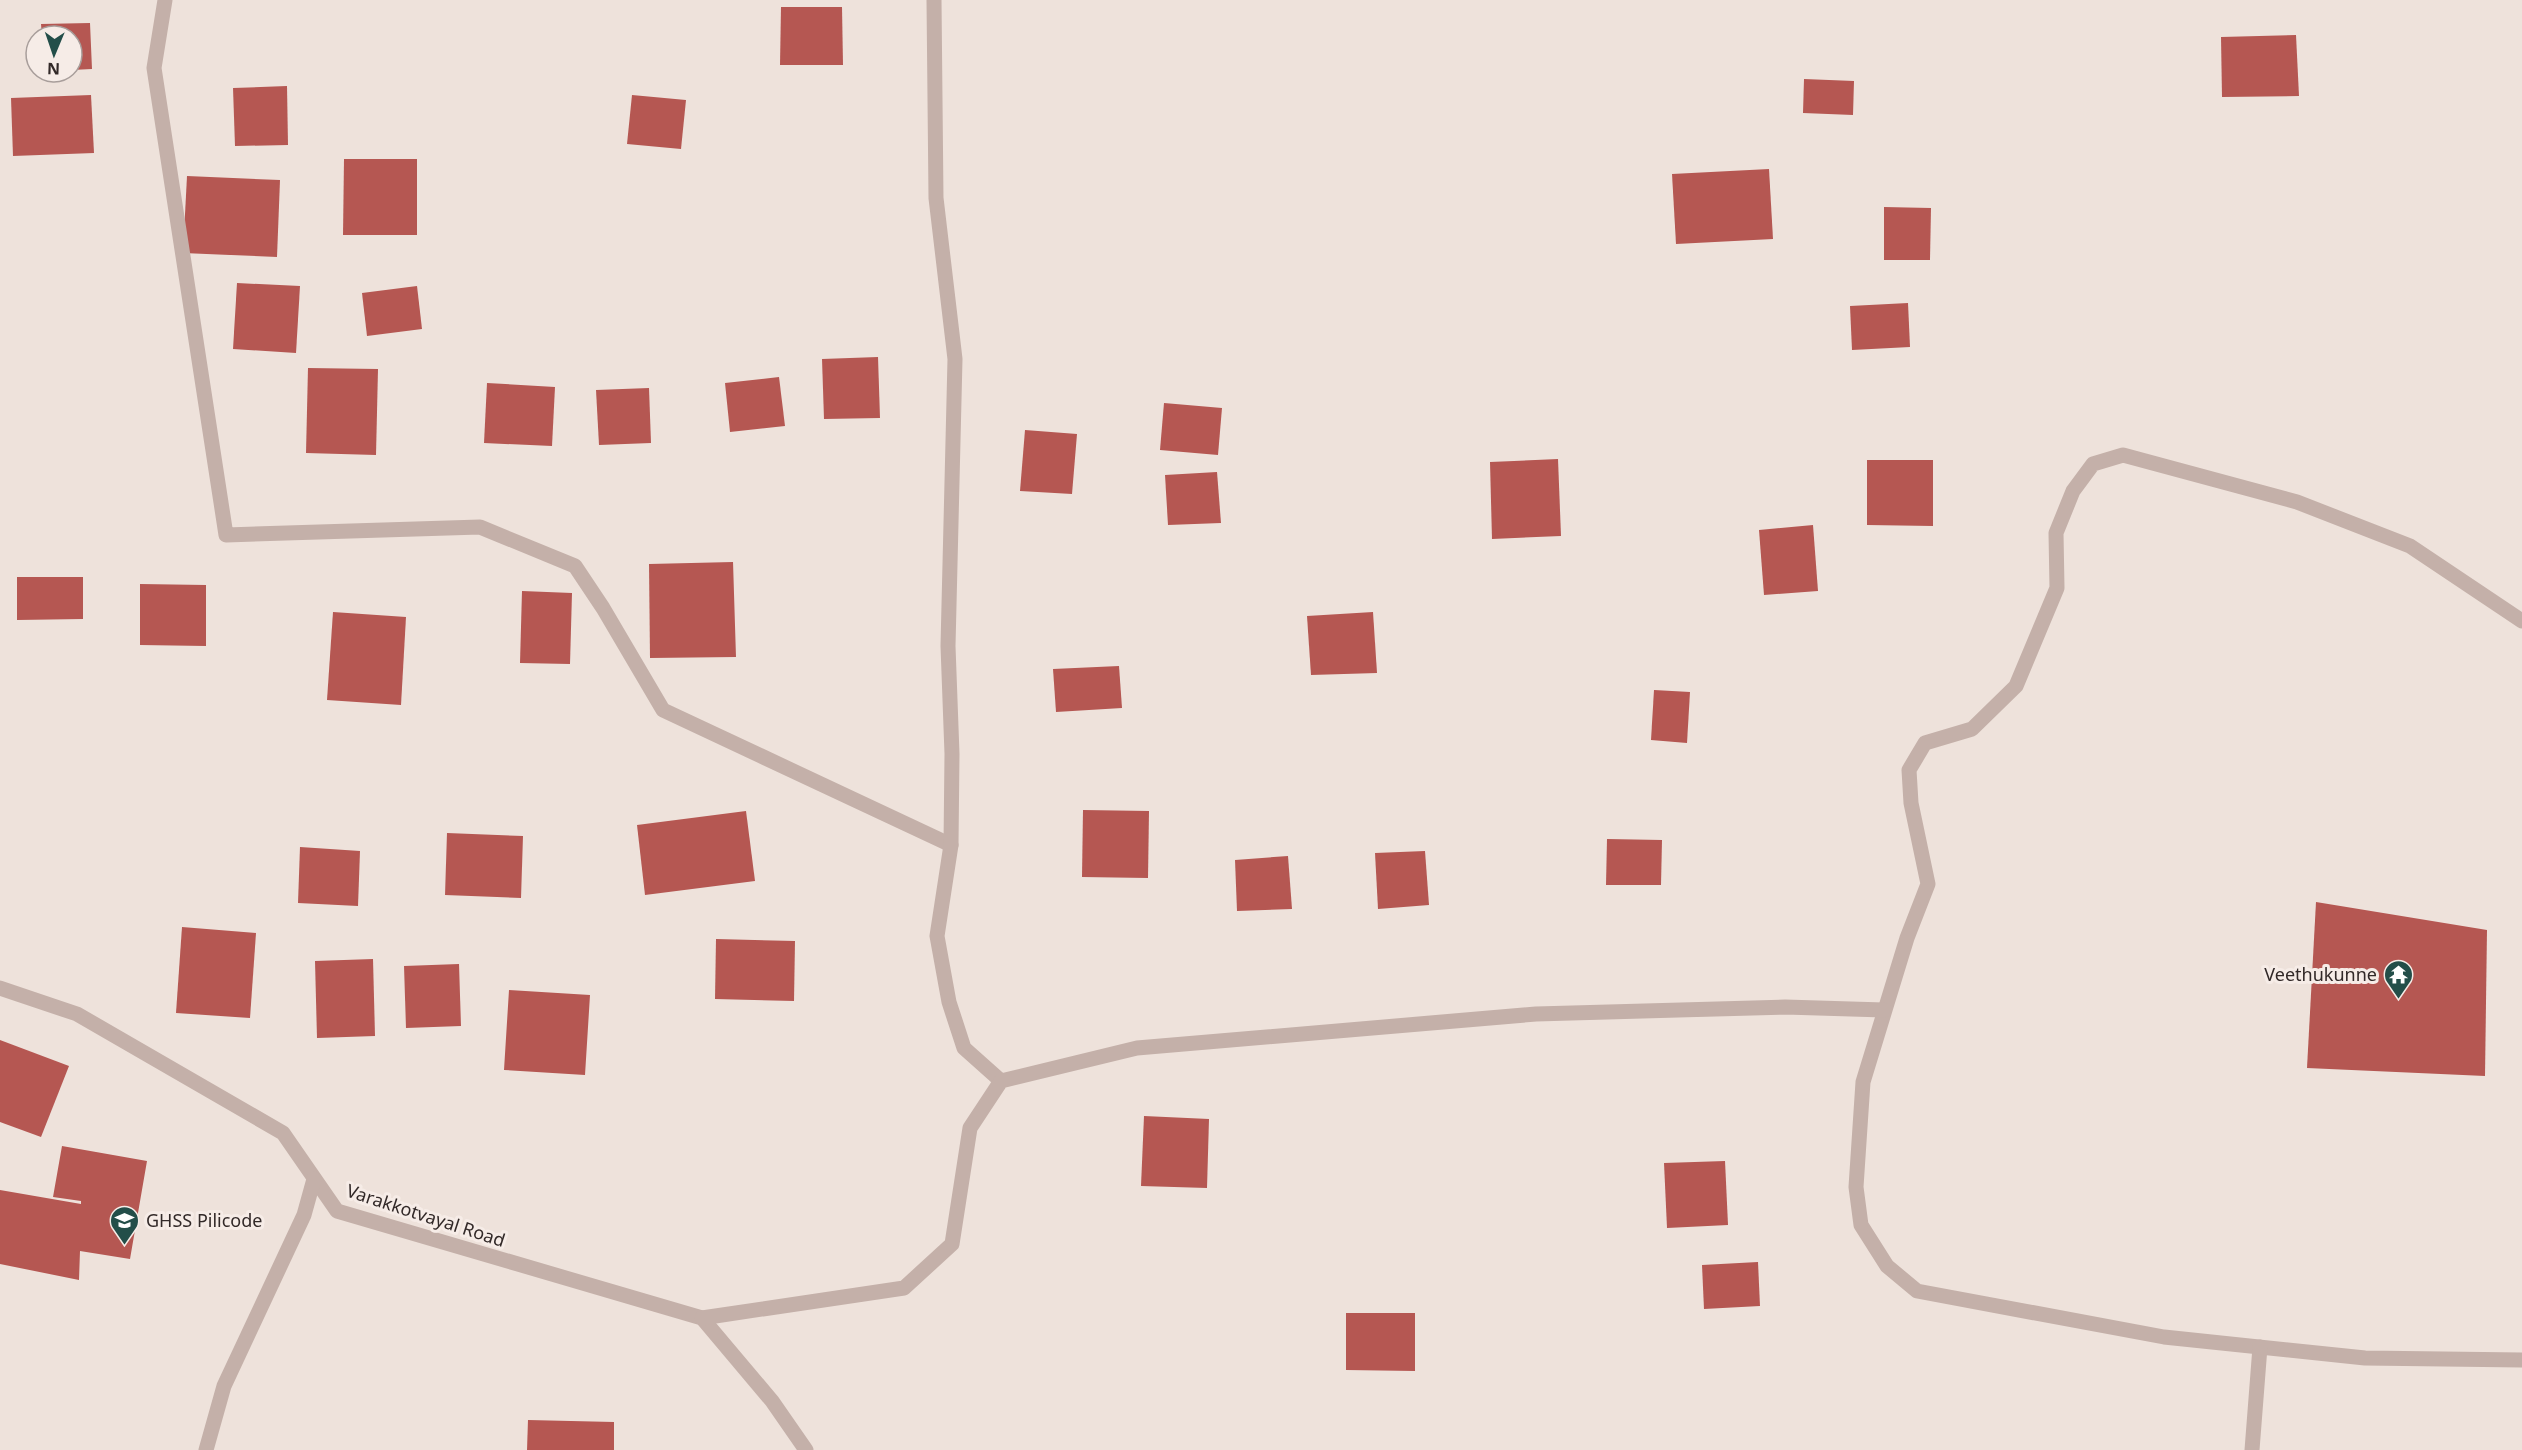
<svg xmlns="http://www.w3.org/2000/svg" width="2522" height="1450" font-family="'Noto Sans',sans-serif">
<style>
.building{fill:#b55752}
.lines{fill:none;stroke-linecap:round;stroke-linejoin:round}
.minor{stroke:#c4b0a9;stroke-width:15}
.labels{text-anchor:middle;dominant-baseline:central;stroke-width:6;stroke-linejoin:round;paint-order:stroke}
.poi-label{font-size:18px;fill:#322928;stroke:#f6ece7;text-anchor:end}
.street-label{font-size:18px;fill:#322928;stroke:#f6ece7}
</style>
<rect width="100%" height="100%" fill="#eee2db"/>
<g class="building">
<polygon points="781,7 842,7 843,65 780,65"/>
<polygon points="90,23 92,69 72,70 72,36 42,36 41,24"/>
<polygon points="2296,35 2299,96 2222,97 2221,37"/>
<polygon points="1804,79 1854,81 1853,115 1803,113"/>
<polygon points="287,86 288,145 235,146 233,88"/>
<polygon points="91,95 94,153 13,156 11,98"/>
<polygon points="632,95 686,100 681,149 627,144"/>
<polygon points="344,159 417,159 417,235 343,235"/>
<polygon points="1769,169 1773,239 1676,244 1672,174"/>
<polygon points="187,176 280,180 277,257 183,253"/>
<polygon points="1884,207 1931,208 1930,260 1884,260"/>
<polygon points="237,283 300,286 296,353 233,349"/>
<polygon points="417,286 422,329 367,336 362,293"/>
<polygon points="1908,303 1910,347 1852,350 1850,306"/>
<polygon points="878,357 880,418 824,419 822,359"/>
<polygon points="308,368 378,369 376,455 306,453"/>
<polygon points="779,377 785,426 730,432 725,383"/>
<polygon points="487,383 555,387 552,446 484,443"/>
<polygon points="649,388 651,443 599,445 596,390"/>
<polygon points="1164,403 1222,408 1218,455 1160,450"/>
<polygon points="1025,430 1077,434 1072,494 1020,491"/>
<polygon points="1558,459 1561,536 1492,539 1490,462"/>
<polygon points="1867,460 1933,460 1933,526 1867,525"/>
<polygon points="1217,472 1221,523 1168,525 1165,475"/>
<polygon points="1813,525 1818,591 1764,595 1759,530"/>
<polygon points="733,562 736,657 650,658 649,564"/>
<polygon points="17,577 83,577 83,619 17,620"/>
<polygon points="140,584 206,585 206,646 140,645"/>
<polygon points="522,591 572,593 570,664 520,663"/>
<polygon points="333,612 406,617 401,705 327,700"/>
<polygon points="1373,612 1377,673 1311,675 1307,616"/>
<polygon points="1119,666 1122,708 1056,712 1053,669"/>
<polygon points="1654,690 1690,692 1687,743 1651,740"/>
<polygon points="1083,810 1149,811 1148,878 1082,877"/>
<polygon points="746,811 755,881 645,895 637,825"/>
<polygon points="447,833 523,836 521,898 445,895"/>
<polygon points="1607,839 1662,840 1661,885 1606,885"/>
<polygon points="300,847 360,851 358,906 298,903"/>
<polygon points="1425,851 1429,905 1378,909 1375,853"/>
<polygon points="1288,856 1292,909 1237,911 1235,860"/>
<polygon points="2316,902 2487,930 2485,1076 2307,1068"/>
<polygon points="182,927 256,933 250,1018 176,1013"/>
<polygon points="716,939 795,941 794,1001 715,999"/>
<polygon points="373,959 375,1036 317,1038 315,961"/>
<polygon points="459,964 461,1026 406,1028 404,966"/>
<polygon points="509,990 590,995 585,1075 504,1070"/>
<polygon points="0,1040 69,1066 41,1137 0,1122"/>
<polygon points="1144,1116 1209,1119 1207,1188 1141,1186"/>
<polygon points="62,1146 147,1161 130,1259 80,1251 79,1280 0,1264 0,1190 81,1204 81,1201 53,1197"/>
<polygon points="1725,1161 1728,1225 1667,1228 1664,1163"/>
<polygon points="1758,1262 1760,1306 1704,1309 1702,1265"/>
<polygon points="1346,1313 1415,1313 1415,1371 1346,1370"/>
<polygon points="528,1420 614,1422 614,1450 527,1450"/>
</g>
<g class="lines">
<g class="minor">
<polyline points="165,0 154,68 226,535 480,527 575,566 603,608 663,710 951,845"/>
<polyline points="934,0 936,198 955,359 948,646 952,754 951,845 937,936 949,1002 964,1048 1001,1081"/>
<polyline points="2522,621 2410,546 2297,502 2123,455 2093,464 2073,491 2056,533 2057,588 2016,686 1972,729 1925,743 1909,770 1911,803 1928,884 1907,938 1863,1082 1856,1187 1861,1225 1887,1266 1917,1291 2164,1337 2365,1358 2522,1360"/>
<polyline points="0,988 77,1014 283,1133 337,1211 702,1318 772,1401 806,1450"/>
<polyline points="702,1318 904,1288 952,1244 970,1128 1001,1081 1137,1048 1536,1014 1785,1007 1884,1010"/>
<polyline points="206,1450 224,1386 304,1215 314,1179"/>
<polyline points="2252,1450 2260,1347"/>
</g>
</g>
<defs>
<symbol id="temple-pin" viewBox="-11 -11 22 30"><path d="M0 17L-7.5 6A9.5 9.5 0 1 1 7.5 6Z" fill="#234e49" stroke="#f6ece7"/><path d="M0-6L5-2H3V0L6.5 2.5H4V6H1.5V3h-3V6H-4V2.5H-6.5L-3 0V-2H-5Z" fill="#fff"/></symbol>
<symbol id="school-pin" viewBox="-11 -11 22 30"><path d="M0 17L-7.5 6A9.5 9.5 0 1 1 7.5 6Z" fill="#234e49" stroke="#f6ece7"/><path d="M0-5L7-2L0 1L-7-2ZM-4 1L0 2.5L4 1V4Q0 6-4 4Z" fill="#fff"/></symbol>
</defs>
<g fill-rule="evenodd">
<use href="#temple-pin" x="2382" y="958" width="33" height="45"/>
<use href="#school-pin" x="108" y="1204" width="33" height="45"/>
</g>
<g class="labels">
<g class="poi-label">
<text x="2377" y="974">Veethukunne</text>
<text x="146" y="1220" text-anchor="start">GHSS Pilicode</text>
</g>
<g class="street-label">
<text transform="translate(426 1215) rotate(18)">Varakkotvayal Road</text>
</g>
</g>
<g transform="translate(54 54) rotate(182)"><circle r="28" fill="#f6ece7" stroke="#a89e9b" stroke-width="1.5"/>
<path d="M0-4.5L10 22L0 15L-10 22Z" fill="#234e49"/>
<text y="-9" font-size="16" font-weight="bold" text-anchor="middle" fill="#322928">N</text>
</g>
</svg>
